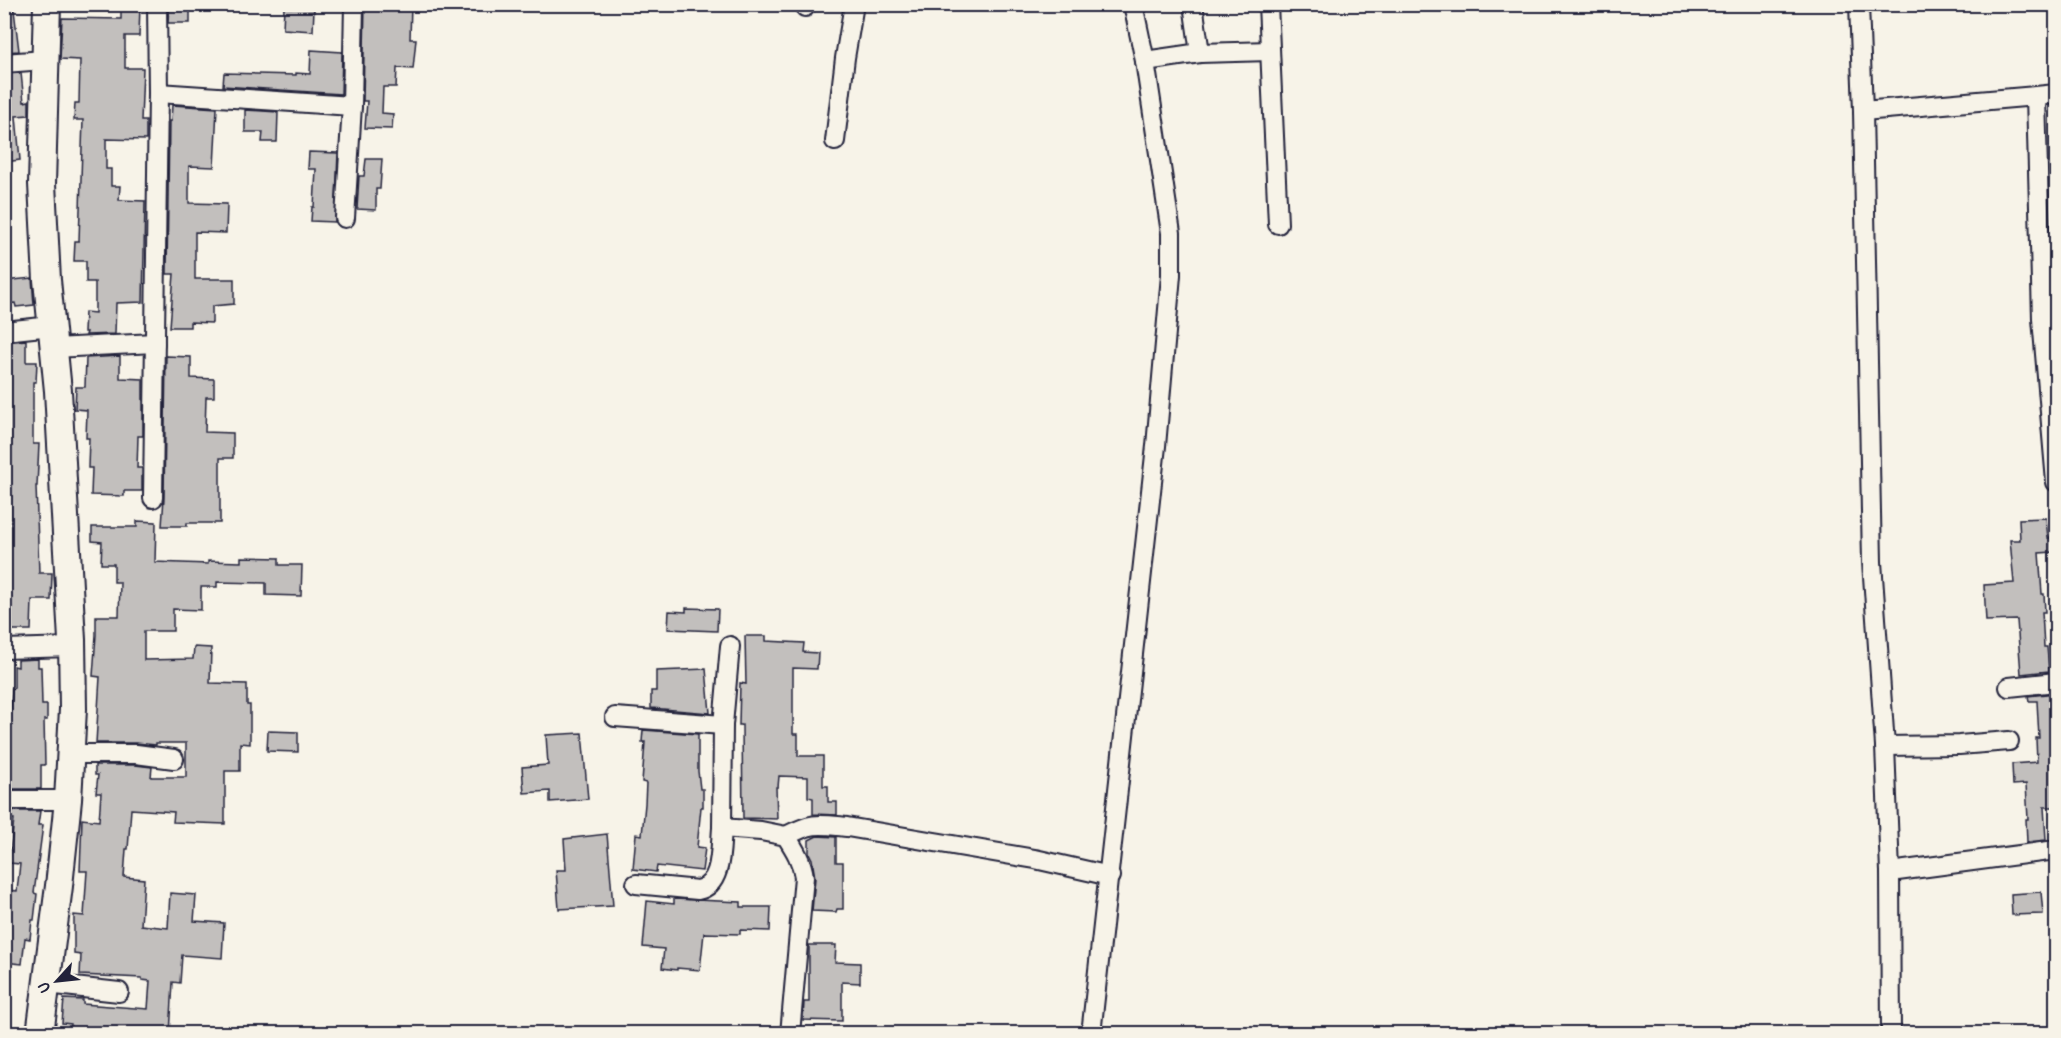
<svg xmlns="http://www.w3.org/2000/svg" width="2061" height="1038" font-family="'Patrick Hand',sans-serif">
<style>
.building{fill:#c2bfbd;stroke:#22223b;stroke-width:1.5}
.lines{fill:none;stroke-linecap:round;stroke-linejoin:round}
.street-casing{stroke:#22223b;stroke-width:22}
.secondary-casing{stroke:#22223b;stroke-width:30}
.street{stroke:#f7f3e8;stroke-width:18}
.secondary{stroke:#f7f3e8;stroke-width:26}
</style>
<rect width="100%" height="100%" fill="#f7f3e8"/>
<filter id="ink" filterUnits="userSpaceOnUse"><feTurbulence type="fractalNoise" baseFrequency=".0167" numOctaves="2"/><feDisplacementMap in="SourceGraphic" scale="12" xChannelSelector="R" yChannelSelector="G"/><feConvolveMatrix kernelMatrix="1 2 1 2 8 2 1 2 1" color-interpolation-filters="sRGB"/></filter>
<g filter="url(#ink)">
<g class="building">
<polygon points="121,4 140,4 139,36 125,36 125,68 143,68 141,121 146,121 146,140 106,139 106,169 111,169 111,186 120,186 119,200 145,201 143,302 116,303 115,334 86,335 87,332 84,332 85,312 95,313 95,282 86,282 86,261 74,261 75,241 79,241 82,148 83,120 74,120 75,103 79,103 80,60 60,59 62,18 121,19"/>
<polygon points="169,4 190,4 190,23 168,23"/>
<polygon points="365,4 411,4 410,39 416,39 413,69 397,68 396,87 383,87 382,113 393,114 392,129 365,128 367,101 363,101"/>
<polygon points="284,7 314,9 313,31 283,29"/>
<polygon points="4,10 14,10 19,51 4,52"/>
<polygon points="311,50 342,52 341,94 223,86 224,73 296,75 296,73 310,74"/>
<polygon points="21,73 24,102 29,101 29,115 16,116 20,160 4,162 4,74"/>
<polygon points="172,105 217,108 214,167 189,166 189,203 227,204 226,233 195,232 195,279 234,279 234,304 212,306 212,323 190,322 190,327 170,327 174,274 167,274 169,121 171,121"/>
<polygon points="245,110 278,112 277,142 262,142 263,132 245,132"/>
<polygon points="309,152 338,153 335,222 311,221 312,207 314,207 316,169 308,169"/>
<polygon points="366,159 382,159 380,189 376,189 376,210 357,209 359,176 364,176"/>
<polygon points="32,278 34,305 16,307 15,303 4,304 4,281"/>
<polygon points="26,340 26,362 37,362 36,382 33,382 33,444 39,444 37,486 36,486 39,573 52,573 51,600 32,600 31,630 8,630 8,600 4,600 4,564 7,564 7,543 10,543 10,486 4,485 4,342"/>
<polygon points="120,356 120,378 143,379 143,436 138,436 137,468 142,468 142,491 124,491 124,496 91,495 92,468 88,468 89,438 86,438 87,410 75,409 76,387 85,387 86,358"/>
<polygon points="166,356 191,357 191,378 214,379 214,397 206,397 205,432 233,433 233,458 220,458 220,523 187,523 187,526 162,526 164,498"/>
<polygon points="2046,518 2048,538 2052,538 2053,552 2039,553 2042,594 2044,594 2045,612 2042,612 2044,647 2047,647 2049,671 2021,674 2017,620 1986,621 1984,585 2014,583 2010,540 2020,540 2019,519"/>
<polygon points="137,521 156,522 155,562 208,564 208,561 241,562 241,557 279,558 279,565 302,565 301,596 266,595 266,583 217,582 217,587 201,587 201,610 173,609 173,631 144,631 144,660 193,659 194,647 211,648 210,683 247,684 247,705 250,705 250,744 240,743 240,771 225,771 225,824 173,822 174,812 131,809 128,849 126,849 124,877 144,879 141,925 168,928 170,893 196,895 194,921 224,923 222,958 182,955 180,983 173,982 170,1034 70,1034 71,1024 62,1023 64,999 83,1000 83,1004 148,1009 150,981 142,980 142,978 80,975 81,955 74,954 74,915 84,916 87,871 80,871 82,819 99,821 101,793 96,793 98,775 95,775 95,765 135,765 152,767 151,777 186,777 186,743 156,743 156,745 136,743 96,743 100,677 93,676 96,635 96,616 119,616 120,582 114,582 114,564 101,564 102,542 92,541 92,527 137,527"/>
<polygon points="686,608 718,609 717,631 668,629 669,611 686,612"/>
<polygon points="745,636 766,636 766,641 804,643 803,652 818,653 817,669 793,668 793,734 798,734 798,756 823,756 823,786 828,786 828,802 837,802 837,815 813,814 813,798 808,797 808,777 779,776 778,787 776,787 777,819 743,818 742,725 739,725 740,683 746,684"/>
<polygon points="38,659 38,667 41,667 42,705 47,705 47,720 44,720 45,765 41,765 41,789 10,789 11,742 8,742 8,726 10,726 12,688 14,688 14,666 18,667 18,660"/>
<polygon points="706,669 710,713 651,708 651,691 656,691 656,671"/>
<polygon points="2056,693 2056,807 2044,807 2046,840 2027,842 2026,819 2028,819 2026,784 2013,785 2012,764 2037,762 2036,738 2039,738 2037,701 2029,701 2028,696"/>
<polygon points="643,730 698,734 698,771 700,789 703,789 703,807 701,807 697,847 705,848 702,871 657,866 656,872 633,869 636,834 642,835 645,804 646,783 642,782 645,742 642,742"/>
<polygon points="268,731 298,732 298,752 267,751"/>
<polygon points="582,733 588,799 550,802 550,791 524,793 522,767 548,765 546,735"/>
<polygon points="8,811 40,811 38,825 43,825 34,893 37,894 34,920 32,920 30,939 25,938 22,964 4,962 4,908 7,890 17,891 20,864 9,863 14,819 7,819"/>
<polygon points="607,834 613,906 559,909 556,870 566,870 564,839"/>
<polygon points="817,836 836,837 836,862 843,862 843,909 837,909 836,912 812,911 815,878 812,859 809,853 809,840"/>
<polygon points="2041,892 2043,914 2012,915 2011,894"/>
<polygon points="674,899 741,902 741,907 771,907 770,931 740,930 740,934 704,933 700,970 677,968 677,970 662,968 664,949 643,947 647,901 674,904"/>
<polygon points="809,945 836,945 835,962 860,963 860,983 842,982 842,1021 803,1020 804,1002 809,1002"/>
</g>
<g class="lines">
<defs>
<g id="street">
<polyline points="805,4 805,7"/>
<polyline points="1193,4 1200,53"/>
<polyline points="1268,4 1278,224"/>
<polyline points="1859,4 1863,111 2036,96 2042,319 2056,482"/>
<polyline points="1145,61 1200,53 1270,51"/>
<polyline points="4,63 45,60"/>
<polyline points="158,93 352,106"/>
<polyline points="2036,96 2056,94"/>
<polyline points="1863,111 1872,562 1885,746 1890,872 1891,1034"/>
<polyline points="835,141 845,58 854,4"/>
<polyline points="345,218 352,106 354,4"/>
<polyline points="4,331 52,326"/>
<polyline points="54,348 155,343"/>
<polyline points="153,498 158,93 157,4"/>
<path d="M730,646L723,725L722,828L761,831L786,836C795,850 802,861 804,877L790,1034"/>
<polyline points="4,649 72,647"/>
<polyline points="2009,687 2056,682"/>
<polyline points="615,717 723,725"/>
<polyline points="1885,746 1959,745 2009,741"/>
<polyline points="71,754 136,754 174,759"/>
<polyline points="4,800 68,800"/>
<path d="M786,836C813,822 818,824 847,827L1035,859L1110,876"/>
<polyline points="1890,872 2056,850"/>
<path d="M636,884L698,890C723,885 720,848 722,828"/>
<polyline points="47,984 119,992"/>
<polyline points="1091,1034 1156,446 1171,275 1171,233 1145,61 1133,4"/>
</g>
<polyline id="secondary" points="40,1034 59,886 68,800 73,709 72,640 58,391 47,280 42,184 47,4"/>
</defs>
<use href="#street" class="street-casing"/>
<use href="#secondary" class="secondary-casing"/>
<use href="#street" class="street"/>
<use href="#secondary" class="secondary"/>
</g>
</g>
<rect width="2061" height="1038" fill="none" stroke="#f7f3e8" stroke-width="24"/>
<rect x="12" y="12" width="2037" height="1014" fill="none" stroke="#22223b" stroke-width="2" filter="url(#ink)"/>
<g transform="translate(57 981) rotate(243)" stroke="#f7f3e8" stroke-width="4.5" paint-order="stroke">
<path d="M0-4.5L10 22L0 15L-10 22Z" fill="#22223b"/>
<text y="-9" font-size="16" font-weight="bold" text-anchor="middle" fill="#22223b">U</text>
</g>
</svg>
